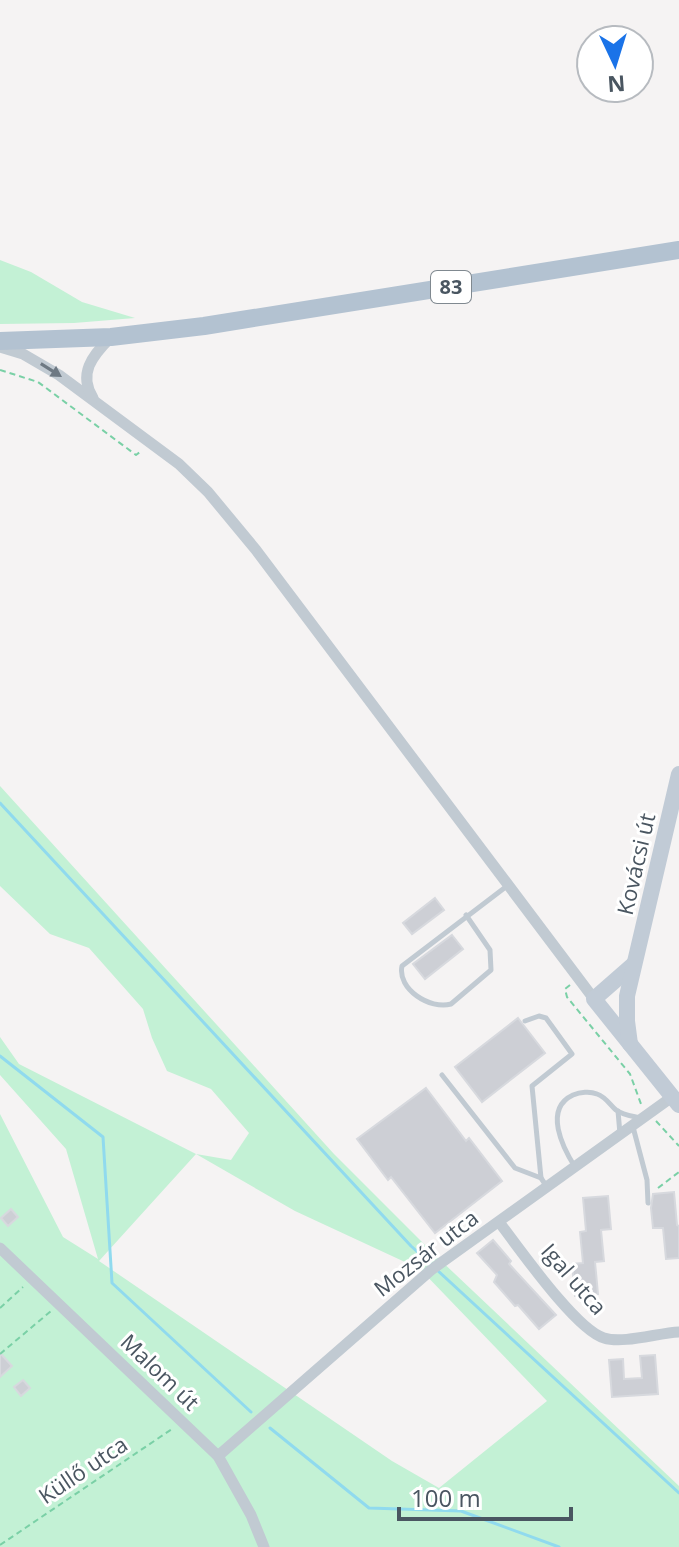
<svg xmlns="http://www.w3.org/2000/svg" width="679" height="1547" font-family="'Open Sans',sans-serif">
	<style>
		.green { fill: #c3f1d5; fill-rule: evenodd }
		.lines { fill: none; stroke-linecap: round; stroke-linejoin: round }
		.stream { stroke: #90daee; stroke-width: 3 }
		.building { fill: #cdcfd5; stroke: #d7d9de; stroke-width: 2 }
		.path { stroke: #7ad0a6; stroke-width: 2; stroke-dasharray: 6 4; stroke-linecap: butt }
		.lane { stroke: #c1cad2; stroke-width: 5 }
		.street { stroke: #c1cad2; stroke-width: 11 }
		.secondary { stroke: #c1cbd6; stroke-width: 16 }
		.primary { stroke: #b3c2d1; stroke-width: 18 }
		.oneway { fill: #6e7983 }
		.labels { text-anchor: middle; stroke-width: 6; stroke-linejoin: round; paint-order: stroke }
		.shield { fill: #fff; stroke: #808990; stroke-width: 2 }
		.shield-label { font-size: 20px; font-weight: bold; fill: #4a5661 }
		.street-label { font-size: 22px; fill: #4a5661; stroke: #fff }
	</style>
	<rect width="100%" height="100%" fill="#f5f3f3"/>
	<g class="green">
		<path d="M0 260 31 272 82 302 135 318 74 323 0 324Z"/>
		<path d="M0 786 334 1154 436 1256 679 1486V1547H0V1114L63 1237 98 1259 66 1149 0 1075V1037L19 1064 196 1154 231 1160 249 1133 211 1089 167 1071 152 1038 143 1009 89 948 50 934 0 886ZM196 1154 295 1211 420 1269 547 1401 439 1488 392 1461 99 1261Z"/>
	</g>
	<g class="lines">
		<g class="stream">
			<path d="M0 803 411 1246 432 1265"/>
			<path d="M0 1056 103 1137 112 1283 251 1412"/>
			<path d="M437 1270 679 1493"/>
			<path d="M270 1428 369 1508 461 1511 559 1547"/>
		</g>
	</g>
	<g class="building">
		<path d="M435 898 444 910 412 934 403 923Z"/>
		<path d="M452 935 463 949 425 979 413 964Z"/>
		<path d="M518 1018 545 1053 482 1102 455 1067Z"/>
		<path d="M426 1088 466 1141 469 1138 502 1181 435 1233 391 1177 388 1180 357 1139Z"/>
		<path d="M674 1192 677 1225 679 1226V1258L666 1259 663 1228H653L651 1208 653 1194Z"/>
		<path d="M608 1196 611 1229 601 1230 604 1261 595 1262 598 1294 575 1296 572 1264 583 1263 580 1232 586 1231 583 1198Z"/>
		<path d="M11 1209 18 1217 8 1226 1 1218Z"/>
		<path d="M493 1240 511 1261 509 1264 556 1315 539 1329 518 1305 515 1306 494 1282 497 1275 477 1253Z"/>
		<path d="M0 1353 12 1366 0 1377Z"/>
		<path d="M655 1355 658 1394 612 1397 609 1360 623 1359 624 1379 642 1378 640 1356Z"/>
		<path d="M23 1380 30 1388 21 1396 14 1387Z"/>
	</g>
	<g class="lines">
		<g class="path">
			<path d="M0 370 38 382 136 455 140 452"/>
			<path d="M570 985 565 989 567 997 630 1074 641 1104"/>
			<path d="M656 1121 679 1146"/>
			<path d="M658 1188 679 1172"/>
			<path d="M0 1308 23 1287"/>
			<path d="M0 1354 51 1311"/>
			<path d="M0 1545 172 1429"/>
		</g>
		<g class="lane">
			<path d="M466 915 490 950 491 970 451 1004C430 1010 397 989 402 966L507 886"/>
			<path d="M525 1021 539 1016 546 1018 572 1054 532 1086 541 1178 547 1187"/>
			<path d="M442 1075 515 1168 541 1178"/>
			<path d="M618 1111 620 1134"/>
			<path d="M633 1127 647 1180 648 1203"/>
			<path d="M575 1167C563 1148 543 1109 573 1095 580 1092 590 1091 597 1094 606 1097 610 1105 616 1110 623 1115 632 1116 640 1118"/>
		</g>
		<g class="street">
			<path d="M0 347 23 354 59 375 179 464 208 492 256 550 594 999"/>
			<path d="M93 398C78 374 92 356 110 338"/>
			<path d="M499 1222C519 1248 576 1330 604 1338 623 1344 658 1333 679 1332"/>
			<path d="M0 1248 218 1456 251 1515 264 1547"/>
			<path d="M218 1456 431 1270 672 1097"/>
		</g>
		<g class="secondary">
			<path d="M634 964 594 999 679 1105"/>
			<path d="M630 1044 627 1021V996L679 774"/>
		</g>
		<path class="primary" d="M0 341 111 337 204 326 679 250"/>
	</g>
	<defs><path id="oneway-solid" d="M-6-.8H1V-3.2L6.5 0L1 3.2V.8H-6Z" transform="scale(2)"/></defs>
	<use class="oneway" href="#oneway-solid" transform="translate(51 370) rotate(32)"/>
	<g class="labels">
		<rect class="shield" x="431" y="271" width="40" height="32" rx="6"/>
		<g class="shield-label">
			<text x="451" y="294">83</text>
		</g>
		<g class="street-label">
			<text transform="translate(636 864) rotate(-77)" y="8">Kovácsi út</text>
			<text transform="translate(426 1253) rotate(-38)" y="8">Mozsár utca</text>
			<text transform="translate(574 1279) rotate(49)" y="8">Igal utca</text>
			<text transform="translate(160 1372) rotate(44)" y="8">Malom út</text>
			<text transform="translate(83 1470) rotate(-34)" y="8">Küllő utca</text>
		</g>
	</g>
	<g transform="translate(615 64) rotate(176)"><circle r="38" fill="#ffffff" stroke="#b7bbc0" stroke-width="2"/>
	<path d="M0-6L14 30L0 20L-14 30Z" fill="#1a73e8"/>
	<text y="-12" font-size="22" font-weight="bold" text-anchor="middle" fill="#4a5661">N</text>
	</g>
	<path d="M399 1507v12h172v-12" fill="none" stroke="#4a5661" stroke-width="4"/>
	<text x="411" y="1507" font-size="24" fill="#4a5661" stroke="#ffffff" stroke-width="6" paint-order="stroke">100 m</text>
</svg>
